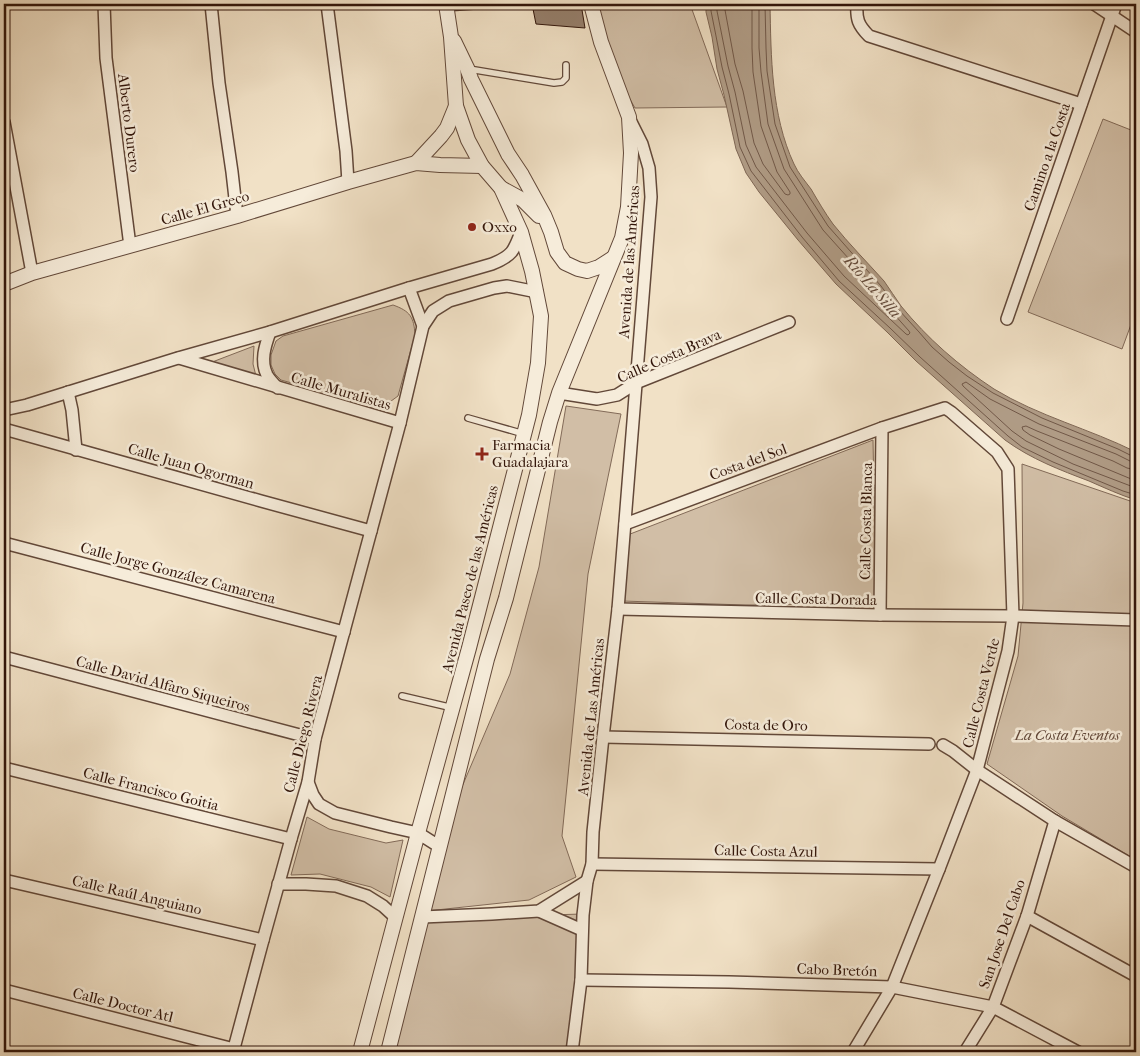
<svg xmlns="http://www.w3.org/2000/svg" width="1140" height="1056" font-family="'IM FELL French Canon',serif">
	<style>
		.green { fill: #d1bea6; stroke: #826a58 }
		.water { fill: #b09c86; stroke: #7e6654 }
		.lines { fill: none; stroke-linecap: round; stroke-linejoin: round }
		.shore { stroke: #715848; stroke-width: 1 }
		.building { fill: #957f6c; stroke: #32150a }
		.service-casing { stroke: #624839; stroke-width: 8 }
		.minor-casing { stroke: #624839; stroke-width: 14 }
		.tertiary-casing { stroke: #624839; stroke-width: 16 }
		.service { stroke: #f6ecda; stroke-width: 5.5 }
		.minor { stroke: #f6ecda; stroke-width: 11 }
		.tertiary { stroke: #f6ecda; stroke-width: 14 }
		.poi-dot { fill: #8f2418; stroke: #f6ecda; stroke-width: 2 }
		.labels { text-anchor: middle; stroke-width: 5; stroke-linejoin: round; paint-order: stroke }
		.street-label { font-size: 15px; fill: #32150a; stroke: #f6ecda }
		.poi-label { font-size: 15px; fill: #32150a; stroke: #f6ecda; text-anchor: start }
		.park-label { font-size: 15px; font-style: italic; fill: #624839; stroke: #f6ecda }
		.water-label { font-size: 16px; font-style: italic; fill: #644b3c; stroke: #f6ecda }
	</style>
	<rect width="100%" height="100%" fill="#f1e1c6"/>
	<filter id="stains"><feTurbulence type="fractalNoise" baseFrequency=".004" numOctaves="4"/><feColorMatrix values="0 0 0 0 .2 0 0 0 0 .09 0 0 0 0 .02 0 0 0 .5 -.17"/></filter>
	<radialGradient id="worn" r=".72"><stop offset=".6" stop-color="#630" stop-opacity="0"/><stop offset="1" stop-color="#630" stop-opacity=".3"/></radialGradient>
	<g class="green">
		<path d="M596 4H690L727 107 635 108C616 78 606 37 596 4Z"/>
		<path d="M1103 119 1136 132V311L1122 349 1028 312Z"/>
		<path d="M393 305C410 311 414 317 415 335L398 396 387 404 377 407 281 380 275 374 271 365V355L276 341 283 336Z"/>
		<path d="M254 346 253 364 256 376 207 364Z"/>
		<path d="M566 406 621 414 588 574 562 836 576 877 529 900 427 911 447 822 510 674 539 567Z"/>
		<path d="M873 440 876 604 745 605 622 601 625 536Z"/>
		<path d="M1022 464 1136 503V860L1062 816 987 764 1018 656 1023 603Z"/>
		<path d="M307 817 329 829 386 843 403 840 390 897 371 887 320 874 291 875Z"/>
		<path d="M582 914 569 1052H386L420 919Z"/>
	</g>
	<path class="water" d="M706 4H770C771 56 771 115 794 164 798 173 805 181 811 189 818 201 825 213 833 224 849 244 867 262 884 281 890 289 895 298 901 306 927 338 959 366 994 389 1038 416 1090 429 1136 452V500C1120 495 1105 488 1089 481 1060 470 1031 459 1005 440L916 361 887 332 836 284 798 240 759 192 746 173 736 149 724 95 717 69 712 37 706 12Z"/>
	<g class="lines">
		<g class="shore">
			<path d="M711 4V11L716 36 722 67 729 94 740 147 751 171 802 237 839 281 890 328 920 357 1008 436 1022 447 1053 462 1123 491 1136 495"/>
			<path d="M717 4V11L728 66 735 92 746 145 756 167 807 233 844 276 906 334 908 335 910 333 909 331 893 313 876 289 823 230 784 169 768 124 761 72 759 48V4"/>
			<path d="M725 4V10L735 64 743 91 754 143 763 164 785 194 788 195 790 194V192L777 172 761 126 753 72 752 48V4"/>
			<path d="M765 4 766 48 767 71 775 124 790 167 828 226 881 286 898 309 919 332 932 347 949 362 967 376 993 393 1042 418 1118 449 1132 456H1136"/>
			<path d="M1136 462 1130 461 1116 454 1039 424 990 399 966 382 962 384 963 386 1012 431 1026 441 1073 464 1136 488"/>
			<path d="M1136 470 1127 468 1113 461 1037 431 1026 426 1022 427 1023 430 1030 435 1059 449 1136 481"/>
		</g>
	</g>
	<path class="building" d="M532 4H581L585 28 536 24Z"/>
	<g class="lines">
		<defs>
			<g id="service">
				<path d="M446 8 473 6 478 4"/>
				<path d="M469 69 554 83 562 82 566 78V65"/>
				<path d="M468 418 524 434"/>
				<path d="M402 696 453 708"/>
			</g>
			<g id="minor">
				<path d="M104 4 106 58 130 246"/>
				<path d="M211 4 219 83 232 172 237 216"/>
				<path d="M327 4 346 151 348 182"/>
				<path d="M857 4C856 19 858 25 869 36L1081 104"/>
				<path d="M1094 4 1136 32"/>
				<path d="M4 122 32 273"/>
				<path d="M409 288 423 326"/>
				<path d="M1007 319 1116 4"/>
				<path d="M270 332C265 346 260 361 267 375 270 380 274 384 278 388"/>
				<path d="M179 358 400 423"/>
				<path d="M68 392 72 410 76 450"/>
				<path d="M559 393 597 399 617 395 636 383 789 322"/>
				<path d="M4 410 27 405 178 358 270 332 409 288 492 264C512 256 514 251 521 232"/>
				<path d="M4 429 261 501 371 531"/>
				<path d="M625 524 882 428 945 408 951 412 997 452 1008 469 1013 616 1008 651 977 770 939 869 892 987 853 1052"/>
				<path d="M4 543 344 632"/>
				<path d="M618 609 880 615 1013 616 1136 620"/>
				<path d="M880 615 882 428"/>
				<path d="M4 657 315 739"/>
				<path d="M603 737 929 744"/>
				<path d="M943 745 953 751 977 770 1055 821 1136 867"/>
				<path d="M4 768 291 839"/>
				<path d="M308 782 313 795 319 804 335 813 391 827 418 833 440 847"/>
				<path d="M592 864 939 869"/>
				<path d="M4 880 263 940"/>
				<path d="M278 884H306L336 886 367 896 383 906 395 917"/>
				<path d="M539 911 582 930"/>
				<path d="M1027 916 1136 976"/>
				<path d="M422 917 492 914 539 911 587 881"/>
				<path d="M581 980 729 982 892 987 993 1007 1078 1052"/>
				<path d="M4 990 234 1049"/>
				<path d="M233 1052 263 940 291 839 308 782 315 739 400 423 423 326 433 311 449 301 494 288 507 286 537 292"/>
				<path d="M572 1052 581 980 583 915 587 881 592 864 593 832 603 737 618 609 651 197 649 168 642 144 631 122"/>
				<path d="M965 1052 993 1007 1027 916 1055 821"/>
			</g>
			<g id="tertiary">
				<path d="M454 41 467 68 471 79 508 154 522 175 544 215 551 232 557 252 565 263 578 269 587 271 599 267 613 258"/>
				<path d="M416 163 441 136 447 128 456 106"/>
				<path d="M501 188 523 200 539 216"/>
				<path d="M4 284 32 273 237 216 348 182 416 163 440 165 482 166"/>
				<path d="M360 1052 418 833 469 648 529 415 538 363 541 316 532 271 521 232 501 188 482 166 468 140 456 106 451 37 446 4"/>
				<path d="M388 1052 487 659 506 598 550 422 559 393 622 238 628 207 631 153 629 117 601 42 591 4"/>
			</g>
		</defs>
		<use href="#service" class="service-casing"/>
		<use href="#minor" class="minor-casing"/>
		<use href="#tertiary" class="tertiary-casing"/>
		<use href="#service" class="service"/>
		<use href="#minor" class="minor"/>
		<use href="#tertiary" class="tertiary"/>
	</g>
	<g class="poi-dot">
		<circle cx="472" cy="227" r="5"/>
		<path d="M479.5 446.5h5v5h5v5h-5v5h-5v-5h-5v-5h5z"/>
	</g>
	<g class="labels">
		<g class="street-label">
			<text transform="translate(129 123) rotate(83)" y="5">Alberto Durero</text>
			<text transform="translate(1047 157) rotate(-71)" y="5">Camino a la Costa</text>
			<text transform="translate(205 208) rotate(-16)" y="5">Calle El Greco</text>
			<text transform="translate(629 262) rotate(-86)" y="5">Avenida de las Américas</text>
			<text transform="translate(669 356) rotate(-24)" y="5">Calle Costa Brava</text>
			<text transform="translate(341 391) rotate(16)" y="5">Calle Muralistas</text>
			<text transform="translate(748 462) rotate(-20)" y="5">Costa del Sol</text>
			<text transform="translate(191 466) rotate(16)" y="5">Calle Juan Ogorman</text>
			<text transform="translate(866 521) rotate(-89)" y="5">Calle Costa Blanca</text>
			<text transform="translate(178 573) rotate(15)" y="5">Calle Jorge González Camarena</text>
			<text transform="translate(470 579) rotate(-76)" y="5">Avenida Paseo de las Américas</text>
			<text transform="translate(816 599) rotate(1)" y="5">Calle Costa Dorada</text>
			<text transform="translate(163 684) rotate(15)" y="5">Calle David Alfaro Siqueiros</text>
			<text transform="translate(981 693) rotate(-76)" y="5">Calle Costa Verde</text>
			<text transform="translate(591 717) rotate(-84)" y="5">Avenida de Las Américas</text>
			<text transform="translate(766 725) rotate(1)" y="5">Costa de Oro</text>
			<text transform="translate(303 734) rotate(-76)" y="5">Calle Diego Rivera</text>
			<text transform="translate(151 789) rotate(14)" y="5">Calle Francisco Goitia</text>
			<text transform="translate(766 851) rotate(1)" y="5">Calle Costa Azul</text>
			<text transform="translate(137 895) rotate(13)" y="5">Calle Raúl Anguiano</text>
			<text transform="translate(1002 934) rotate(-71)" y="5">San Jose Del Cabo</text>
			<text transform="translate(837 970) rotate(2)" y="5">Cabo Bretón</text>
			<text transform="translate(123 1005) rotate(14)" y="5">Calle Doctor Atl</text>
		</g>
		<g class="poi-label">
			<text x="482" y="232">Oxxo</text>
			<text x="492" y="450">Farmacia<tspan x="492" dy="17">Guadalajara</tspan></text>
		</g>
		<g class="park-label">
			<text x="1067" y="740">La Costa Eventos</text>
		</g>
		<g class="water-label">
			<text transform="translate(873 286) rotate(49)" y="6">Río La Silla</text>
		</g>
	</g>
	<rect width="1140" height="1056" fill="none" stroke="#f1e1c6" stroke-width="20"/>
	<rect x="5" y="5" width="1130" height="1046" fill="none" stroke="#32150a" stroke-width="2.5"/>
	<rect x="10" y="10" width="1120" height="1036" fill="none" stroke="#32150a"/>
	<rect width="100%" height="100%" filter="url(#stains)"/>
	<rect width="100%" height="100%" fill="url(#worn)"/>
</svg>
